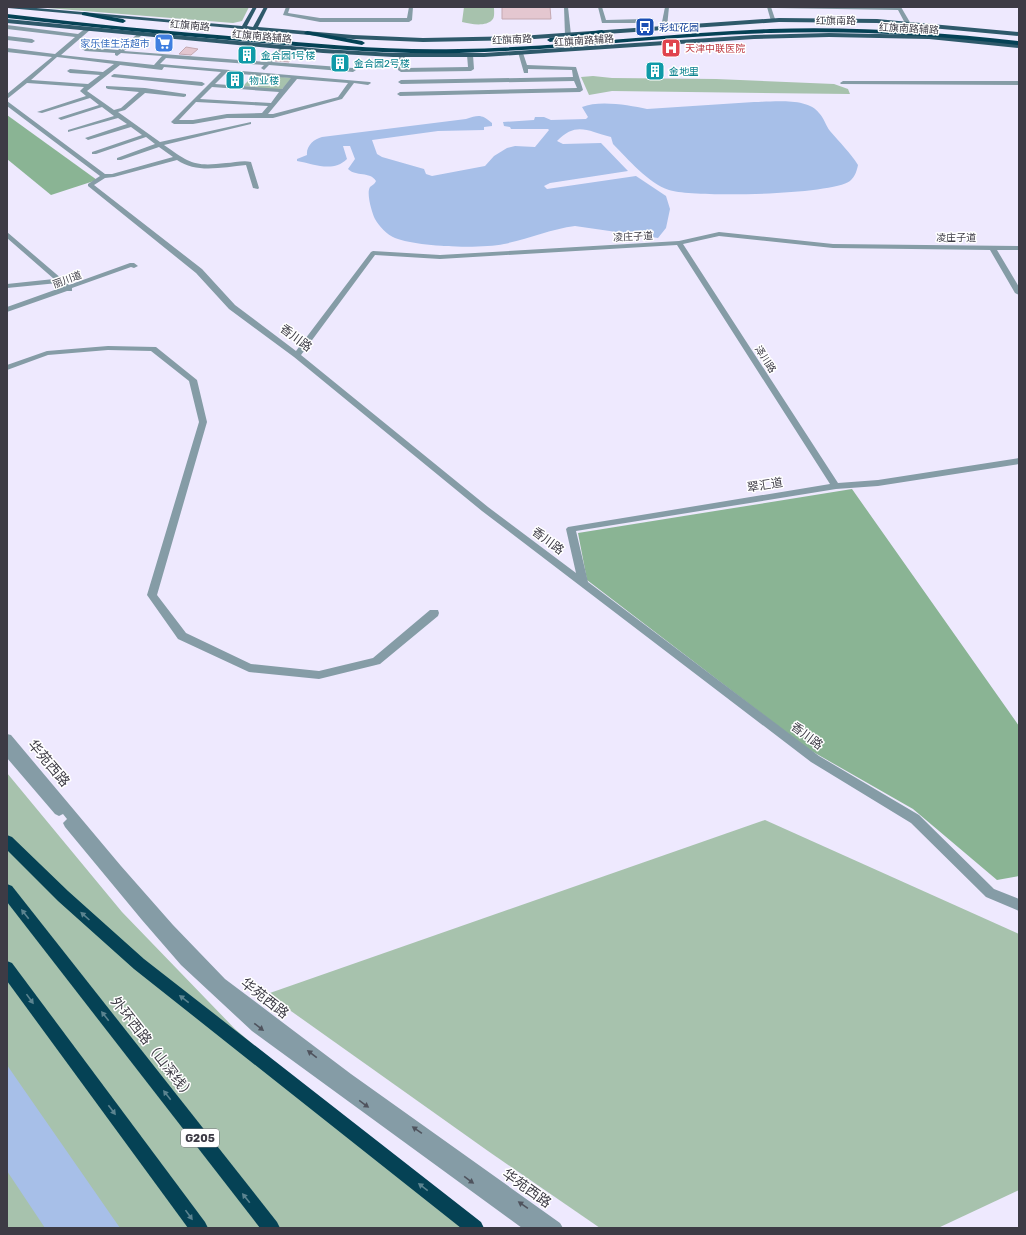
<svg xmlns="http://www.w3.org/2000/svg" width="1026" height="1235" font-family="Rubik,'Noto Sans SC',sans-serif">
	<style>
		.green { fill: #a7c2ad }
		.forest { fill: #8ab494 }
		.water { fill: #a7bfe8 }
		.building { fill: #e4c7d0; stroke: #c4a8b1 }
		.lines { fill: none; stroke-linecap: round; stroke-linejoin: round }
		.minor { fill: #859ca6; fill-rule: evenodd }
		.major { fill: #2e596a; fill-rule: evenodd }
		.highway { fill: #054255; fill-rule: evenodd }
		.oneway { fill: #5c8490 }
		.oneway2 { fill: #4f535d }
		.labels { text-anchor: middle; stroke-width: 3; stroke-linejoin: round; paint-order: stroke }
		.far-street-label { font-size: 10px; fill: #3d3b45; stroke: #fff }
		.far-transit-label { font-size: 10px; fill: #164399; stroke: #fff; text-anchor: start }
		.far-shop-label { font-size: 10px; fill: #366cbe; stroke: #fff; text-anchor: end }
		.far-health-label { font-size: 10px; fill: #be3a42; stroke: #fff; text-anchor: start }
		.far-culture-label { font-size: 10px; fill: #0d838f; stroke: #fff; text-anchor: start }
		.shield { fill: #fff; stroke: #77767d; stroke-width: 1 }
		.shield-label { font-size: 11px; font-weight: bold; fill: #3d3b45 }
		.street-label { font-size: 12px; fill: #3d3b45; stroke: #fff }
		.near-street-label { font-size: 14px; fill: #3d3b45; stroke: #fff }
	</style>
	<rect width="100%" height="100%" fill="#eee9fe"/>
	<g class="green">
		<path d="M35 7H249L242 21 233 23Z"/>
		<path d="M464 7H494C494 11 495 18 492 20 486 27 470 24 462 22Z"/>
		<path d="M255 74 292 78 281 90 243 86Z"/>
		<path d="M593 76 612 78 716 79 834 84 848 89 850 94 612 91 589 95 581 77Z"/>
		<path d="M7 773 122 912 235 1029 470 1228H7Z"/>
		<path d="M765 820 1019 934V1190L938 1228H600L488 1151 267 994Z"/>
	</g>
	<g class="forest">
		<path d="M7 115 97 180 51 195 7 159Z"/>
		<path d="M852 489 1019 726V876L997 880 913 809 808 749 587 580 578 533Z"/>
	</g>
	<g class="water">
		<path d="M754 102C771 102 808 97 819 113 824 118 826 126 830 131 840 143 850 152 858 165 857 170 855 177 850 181 831 195 694 198 669 190 648 183 628 159 613 144L611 137C588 131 576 121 557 141L563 144 601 143 628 171 550 183 544 186 547 189 636 176 666 196 670 209 666 228 658 238 575 226C551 229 528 239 504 244 479 249 418 247 395 238 387 235 379 226 375 219 372 213 366 193 370 187 372 185 375 184 376 181 370 171 356 177 348 169L355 159 350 146H343L347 159C333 173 314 164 297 161V159L307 155C306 146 314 139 322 137L466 119C479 115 481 114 492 123V126L484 127V130L438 131 372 140 377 154 382 157 424 169 426 174 432 176 485 166 494 156 507 148 515 146 535 147 549 130 548 129H511L510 127 504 126 503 122 534 120 535 117H544L551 120 586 119 588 117 582 107C599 100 629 105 647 109Z"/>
		<path d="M7 1065 18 1081 120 1228H45L7 1171Z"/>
	</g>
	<g class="building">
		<path d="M502 7H550L551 19H502Z"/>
		<path d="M186 47 198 49 191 55 179 54Z"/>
		<path d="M281 55H293L289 62 275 61Z"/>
	</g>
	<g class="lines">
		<g class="minor">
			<path d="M286 7H290L288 13 320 18H407L409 7H413L412 20 409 22H320L283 15Z"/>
			<path d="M564 7H568L571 35 568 37 565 35Z"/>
			<path d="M598 7H602L606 20 644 19 647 21 644 23H602Z"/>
			<path d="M665 7H669L667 27 664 29 661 27Z"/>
			<path d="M767 7H771L776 22 771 21Z"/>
			<path d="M774 7H901L911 24 906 25 898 10 776 8Z"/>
			<path d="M7 25 78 34 86 28H90V30L61 55 154 65 162 56 121 53 117 56 115 55V53L85 51 82 49 85 47 118 50 140 32 142 33V35L124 51 267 62 283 45 286 47 272 62 353 68 356 70 353 72 269 65 264 70 261 68 264 65 166 58 160 64 370 82 371 83 368 85 354 83 342 99 273 118H227L193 124H174L171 122 221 72 164 67 162 70 120 65 87 91 114 110 121 108 139 92 108 89 106 88V86L145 88 186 94V96L184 97 145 93 125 110 118 112 160 142 251 122V124L164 145C190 163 194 167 226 163 234 163 243 160 251 162L259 188 258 189 253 188 246 165C223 167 197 174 177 160L114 177 105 178 94 185 202 269 235 305 296 351 371 252 373 251 440 255 679 241 719 232 833 244 1019 246V250H997L1019 287V295L1015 293 990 250 833 248 719 236 683 244 838 483 878 480 1019 458V464L878 486 836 489 576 531 588 582 819 756 919 815 994 889 1019 899V911L986 897 911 823 811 762 482 511 294 357 229 309 196 273 88 186V184L100 176 7 106V101L105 174H112L173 157 159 147 121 160H117V158L155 144 146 137 96 154H92V152L142 135 131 127 88 140 85 138 127 124 118 118 68 132V130L114 116 102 107 61 120 58 118 99 105 90 98 42 113 37 112 86 96 80 91 84 87 27 83 7 99V94L52 57 7 52V48L55 54 75 37 7 29ZM57 57 114 64 103 72 70 69 67 71 70 73 100 75 88 84 31 80ZM226 73 291 78 282 89 215 84ZM297 79 348 83 338 97 273 114H268ZM212 87 279 92 271 103 200 99ZM196 102 268 106 262 113 227 114 193 120H179ZM677 245 830 484 568 527 566 529 576 573 488 507 301 355 375 255 440 259Z"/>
			<path d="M7 36 32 39 35 41 32 43 7 40Z"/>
			<path d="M518 52 523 53 527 65 576 67 583 90 580 92 400 96 397 94 400 92 577 88 574 81 401 84 398 82 401 80 573 77 572 70 528 69V73H524Z"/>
			<path d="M402 53 405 55 404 68 468 67 467 55 470 53 473 55 474 69 471 71 401 72 398 70 399 55Z"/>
			<path d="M114 74 202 82 205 84 202 86 112 77 111 76Z"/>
			<path d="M843 81H1019V85L841 84 840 83Z"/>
			<path d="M7 232 69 285 130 263H134L138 266 134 268 131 267 72 288V291H67L7 312V307L63 287 58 283 7 288V284L54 279 7 238Z"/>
			<path d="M108 346 156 347 197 380 207 422 157 595 186 633 251 664 319 671 373 658 430 610H438L439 613 438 616 380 664 319 679 249 672 178 639 147 595 199 422 189 381 151 351 108 350 48 355 7 370V365L47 351Z"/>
			<path d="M7 734 11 735 121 866 173 925 225 979 351 1074 560 1223 563 1228H522L252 1031 181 965 142 920 65 827 63 823 67 819 63 814 59 816 55 814 7 758Z"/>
		</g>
		<g class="major">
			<path d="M7 7H25L242 26 253 7H257L247 26 253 27 264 7H268L258 27 353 35 423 38 520 36 779 18 877 19 1019 32V36L877 23 779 22 520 40 423 42 353 39 8 8Z"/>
			<path d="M7 19 323 49 393 53H484L754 35 829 33 929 35 1019 44V48L929 39 829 37 754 39 484 57H393L323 53 7 23Z"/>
		</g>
		<g class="highway">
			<path d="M84 12 123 19 126 21 123 23 82 15V13Z"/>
			<path d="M7 14C88 24 169 31 251 38 320 44 389 51 459 49 563 47 666 33 770 29 853 26 936 32 1019 41V45C936 35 853 30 770 33 666 36 563 50 459 53 389 55 320 48 251 42 169 35 88 27 7 18Z"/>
			<path d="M602 30 605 32 604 33 550 42 547 40 550 38Z"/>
			<path d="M307 31 362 41 365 43 362 45 305 34 304 33Z"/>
			<path d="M7 835 12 837 68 891 144 959 481 1222 484 1228H461L134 969 58 901 7 850Z"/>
			<path d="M7 884 12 886 277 1222 280 1228H260L7 902Z"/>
			<path d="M7 961 12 963 205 1222 208 1228H188L7 981Z"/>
		</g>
	</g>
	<defs><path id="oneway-solid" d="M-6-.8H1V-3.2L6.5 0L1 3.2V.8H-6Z"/></defs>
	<g class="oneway">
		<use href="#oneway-solid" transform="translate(25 914) rotate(-128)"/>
		<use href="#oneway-solid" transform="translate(85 916) rotate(-138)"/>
		<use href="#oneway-solid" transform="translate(30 999) rotate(54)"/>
		<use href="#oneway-solid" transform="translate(184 999) rotate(-142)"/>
		<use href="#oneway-solid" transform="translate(105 1016) rotate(-128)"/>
		<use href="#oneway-solid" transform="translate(167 1095) rotate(-128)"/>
		<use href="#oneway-solid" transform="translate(112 1110) rotate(53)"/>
		<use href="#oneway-solid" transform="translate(423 1187) rotate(-142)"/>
		<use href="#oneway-solid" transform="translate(246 1198) rotate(-129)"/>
		<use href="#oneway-solid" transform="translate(189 1215) rotate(54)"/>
	</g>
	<g class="oneway2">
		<use href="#oneway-solid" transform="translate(259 1027) rotate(38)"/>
		<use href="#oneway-solid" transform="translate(312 1054) rotate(-143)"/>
		<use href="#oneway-solid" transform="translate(364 1104) rotate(36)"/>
		<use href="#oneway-solid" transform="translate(417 1130) rotate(-145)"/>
		<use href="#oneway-solid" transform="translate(469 1180) rotate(36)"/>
		<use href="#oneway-solid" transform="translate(523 1205) rotate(-145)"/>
	</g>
	<defs>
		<symbol id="bus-square" viewBox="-11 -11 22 22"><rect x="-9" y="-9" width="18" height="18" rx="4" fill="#1a4fb4" stroke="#fff"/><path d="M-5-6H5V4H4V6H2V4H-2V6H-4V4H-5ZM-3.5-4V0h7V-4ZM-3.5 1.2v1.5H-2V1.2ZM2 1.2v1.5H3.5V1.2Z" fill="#fff"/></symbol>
		<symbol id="supermarket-square" viewBox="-11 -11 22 22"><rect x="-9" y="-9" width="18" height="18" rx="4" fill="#3f7fe0" stroke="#fff"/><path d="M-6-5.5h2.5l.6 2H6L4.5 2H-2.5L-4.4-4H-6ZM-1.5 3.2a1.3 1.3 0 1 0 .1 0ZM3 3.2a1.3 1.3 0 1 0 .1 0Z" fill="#fff"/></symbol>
		<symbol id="hospital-square" viewBox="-11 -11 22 22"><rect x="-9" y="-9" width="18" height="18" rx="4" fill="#e0444e" stroke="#fff"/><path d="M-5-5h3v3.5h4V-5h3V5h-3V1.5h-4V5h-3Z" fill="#fff"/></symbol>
		<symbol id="building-square" viewBox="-11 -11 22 22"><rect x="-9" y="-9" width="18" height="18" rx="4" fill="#0f9aa8" stroke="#fff"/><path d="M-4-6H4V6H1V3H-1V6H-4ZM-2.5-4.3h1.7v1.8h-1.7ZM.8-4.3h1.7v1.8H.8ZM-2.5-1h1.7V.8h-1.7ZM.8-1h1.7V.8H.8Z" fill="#fff"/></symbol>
	</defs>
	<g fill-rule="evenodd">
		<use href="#bus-square" x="634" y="16" width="22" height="22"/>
		<use href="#supermarket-square" x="153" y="32" width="22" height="22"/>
		<use href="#hospital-square" x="660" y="37" width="22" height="22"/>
		<use href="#building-square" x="236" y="44" width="22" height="22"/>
		<use href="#building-square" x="329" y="52" width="22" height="22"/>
		<use href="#building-square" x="644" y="60" width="22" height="22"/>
		<use href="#building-square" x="224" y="69" width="22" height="22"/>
	</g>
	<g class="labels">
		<g class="far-street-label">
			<text x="836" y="24">红旗南路</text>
			<text transform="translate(190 25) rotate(5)" y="4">红旗南路</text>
			<text transform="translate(909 28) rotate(3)" y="4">红旗南路辅路</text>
			<text transform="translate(262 36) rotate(5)" y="4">红旗南路辅路</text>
			<text transform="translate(512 39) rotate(-3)" y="4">红旗南路</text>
			<text transform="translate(584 40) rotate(-4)" y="4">红旗南路辅路</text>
			<text transform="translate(633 236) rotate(-3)" y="4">凌庄子道</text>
			<text x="956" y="241">凌庄子道</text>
			<text transform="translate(67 279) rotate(-20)" y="4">丽川道</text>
			<text transform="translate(766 359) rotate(57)" y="4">泽川路</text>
		</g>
		<g class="far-transit-label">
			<text x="659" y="31">彩虹花园</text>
		</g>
		<g class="far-shop-label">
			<text x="150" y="47">家乐佳生活超市</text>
		</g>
		<g class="far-health-label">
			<text x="685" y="52">天津中联医院</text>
		</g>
		<g class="far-culture-label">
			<text x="261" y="59">金合园1号楼</text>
			<text x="354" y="67">金合园2号楼</text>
			<text x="669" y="75">金地里</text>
			<text x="249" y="84">物业楼</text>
		</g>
		<rect class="shield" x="181" y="1129" width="38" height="18" rx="3"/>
		<g class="shield-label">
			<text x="200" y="1142">G205</text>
		</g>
		<g class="street-label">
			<text transform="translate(296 338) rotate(37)" y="4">香川路</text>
			<text transform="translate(765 485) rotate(-9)" y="4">翠汇道</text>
			<text transform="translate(548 541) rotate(37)" y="4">香川路</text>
			<text transform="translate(807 736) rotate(37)" y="4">香川路</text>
		</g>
		<g class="near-street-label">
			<text transform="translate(49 763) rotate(50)" y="5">华苑西路</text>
			<text transform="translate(265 998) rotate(38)" y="5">华苑西路</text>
			<text transform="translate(153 1048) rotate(52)" y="5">外环西路（山深线）</text>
			<text transform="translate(527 1188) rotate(35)" y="5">华苑西路</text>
		</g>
	</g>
	<rect width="1026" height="1235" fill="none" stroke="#3d3b45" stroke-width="16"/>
</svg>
